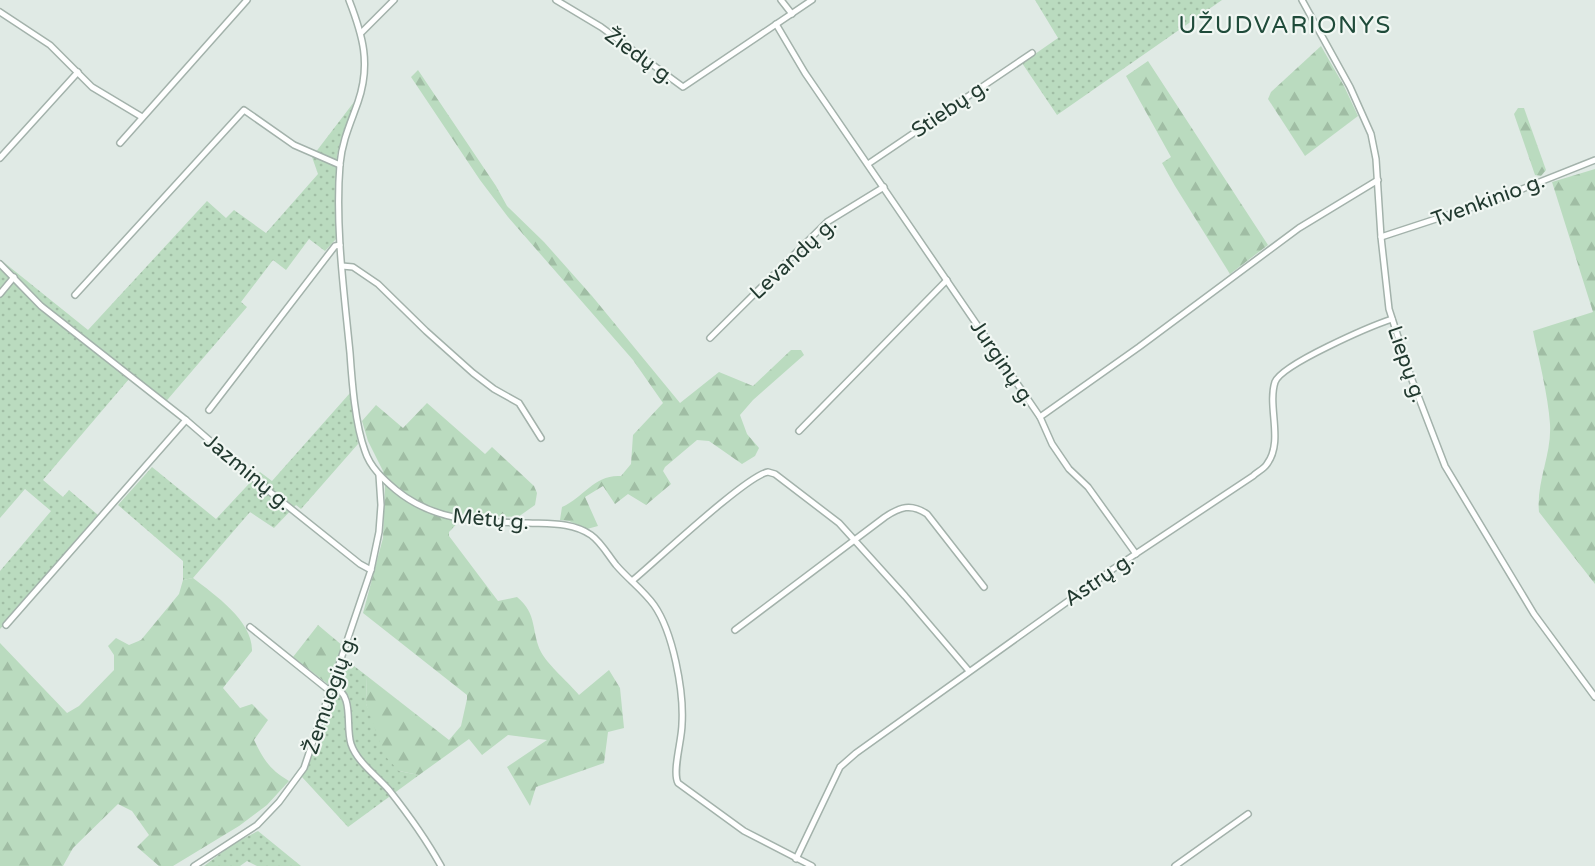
<svg xmlns="http://www.w3.org/2000/svg" width="1595" height="866" font-family="'Varela Round',sans-serif">
	<style>
		.grass { fill: url(#grass-dots) }
		.forest { fill: url(#forest-firs) }
		.lines { fill: none; stroke-linecap: round; stroke-linejoin: round }
		.street-casing { stroke: #a3b2ab; stroke-width: 8 }
		.street { stroke: #fff; stroke-width: 5 }
		.labels { text-anchor: middle; stroke-width: 4.5; stroke-linejoin: round; paint-order: stroke }
		.street-label { font-size: 21px; fill: #223a30; stroke: #f1f7f3 }
		.quarter-label { font-size: 24px; letter-spacing: 1.5px; fill: #1f4b3a; stroke: #f1f7f3 }
	</style>
	<defs>
		<pattern id="grass-dots" width="8" height="8" patternUnits="userSpaceOnUse" patternTransform="scale(1.5)"><rect width="8" height="8" fill="#badbbf"/><path d="M2 2h.1M6 6h.1" fill="none" stroke="#a0bda4" stroke-width="1.8" stroke-linecap="round"/></pattern>
		<pattern id="forest-firs" width="22" height="20" patternUnits="userSpaceOnUse" patternTransform="scale(1.5)"><rect width="22" height="20" fill="#badbbf"/><path d="M5 1l3.5 6h-7zM16 11l3.5 6h-7z" fill="#a0bda4"/></pattern>
	</defs>
	<rect width="100%" height="100%" fill="#e0eae5"/>
	<g class="grass">
		<path d="M1035 0H1222L1057 115 1022 63 1058 38Z"/>
		<path d="M354 102 337 155 336 239 325 251 309 239 286 270 273 260 241 302 247 307 162 406 129 379 43 480 63 497 69 490 98 515 0 629V571L51 511 25 489 0 518V262L1 260 88 330 207 201 226 218 234 210 266 233 318 174 312 157Z"/>
		<path d="M350 393 358 444 301 509 296 505 274 528 250 512 193 578 183 580V561L118 505 152 467 216 519 260 472 272 481Z"/>
		<path d="M345 659 367 676 366 704 399 771 419 775 348 827 302 777 319 740Z"/>
		<path d="M258 831 301 866H257L247 861 240 866H204L233 844Z"/>
	</g>
	<g class="forest">
		<path d="M1321 46 1344 86 1358 116 1305 156 1268 99 1271 92Z"/>
		<path d="M1148 61 1268 245 1230 274 1175 186 1162 163 1171 157 1126 76Z"/>
		<path d="M418 70 496 186 507 206 544 242 592 296 680 403 719 372 753 386 791 350H801L804 355 753 400 740 415 747 434 759 448 755 456 742 464 709 441 697 440 665 467 663 471 671 484 646 505 628 494 615 504 603 486 585 497 598 526 587 529 569 521 560 520 562 507C584 497 595 474 621 476L631 464 633 435 663 403 633 360 508 217 480 180 411 77Z"/>
		<path d="M1518 108H1524L1546 170 1541 176 1535 175 1514 114Z"/>
		<path d="M1595 169V584L1539 512C1536 482 1552 454 1550 424 1548 395 1539 360 1533 331L1593 312 1552 182Z"/>
		<path d="M427 403 485 454 492 447 534 486 537 493 535 505 518 517 465 515 449 532V536L498 601 517 597C538 614 531 632 541 652 547 664 570 684 579 695L609 670 620 688 624 728 608 732 604 763 536 787 530 806 507 767 547 740 508 735 482 755 469 739 419 775 399 771 385 756 366 704 367 676 449 740 461 726 467 699V695L363 613 383 538 385 486 383 471 368 441 362 421 376 405 403 428Z"/>
		<path d="M193 578C215 595 253 621 252 651L223 688 240 708 252 704 268 720 254 740C264 760 269 769 289 781L267 805 239 826 173 866H159L137 847 149 835 132 811 118 804 73 848 63 866H0V643L67 713 79 706 114 670V655L108 646 116 638 129 645 141 640 179 594 183 580Z"/>
		<path d="M318 625 343 646 329 685 293 657Z"/>
	</g>
	<g class="lines">
		<defs>
			<g id="street">
				<path d="M349 0C363 36 371 64 358 102 351 122 342 141 340 164 335 226 344 291 350 353 352 382 355 424 365 451 370 467 383 479 396 490 435 522 480 522 528 523 549 524 572 522 591 535 601 542 608 555 616 565 628 579 643 590 654 605 673 632 684 691 682 724 682 740 672 771 678 783L744 831 812 866"/>
				<path d="M556 0 601 27 683 87 812 0"/>
				<path d="M781 0 792 14"/>
				<path d="M1302 0 1350 87 1371 134 1376 159 1381 237 1389 309 1412 380 1445 466 1534 614 1595 697"/>
				<path d="M0 12 50 45 92 87 142 117"/>
				<path d="M776 24 805 73 1040 417 1139 347 1299 228 1378 180"/>
				<path d="M361 33 394 0"/>
				<path d="M120 143 247 0"/>
				<path d="M0 158 78 72"/>
				<path d="M868 164 1032 53"/>
				<path d="M1381 237 1497 199 1595 160"/>
				<path d="M0 264 41 306 186 420 260 484 360 564 371 570"/>
				<path d="M342 266 353 267 378 284 426 331 473 373 494 389 519 403 541 438"/>
				<path d="M0 294 14 277"/>
				<path d="M75 295 244 110 294 145 340 165"/>
				<path d="M710 338 827 222 884 187"/>
				<path d="M209 410 335 246 340 245"/>
				<path d="M1040 417 1052 444 1069 469 1088 487 1136 554"/>
				<path d="M799 431 947 280"/>
				<path d="M632 581C655 562 747 475 768 472L775 474 839 523 905 596 969 671"/>
				<path d="M6 625 186 420"/>
				<path d="M250 627 326 688 332 690"/>
				<path d="M735 630 885 517C900 507 911 503 927 514L984 587"/>
				<path d="M333 686C355 695 345 725 351 744 357 762 377 776 389 790 408 814 426 839 441 866"/>
				<path d="M796 859 840 767 856 753 1113 569 1253 476C1257 472 1264 469 1267 464 1284 441 1267 407 1275 382 1282 364 1371 326 1392 319"/>
				<path d="M194 866 257 825 279 802 304 768 371 570 379 532 381 505 379 475"/>
				<path d="M1175 866 1248 814"/>
			</g>
		</defs>
		<use href="#street" class="street-casing"/>
		<use href="#street" class="street"/>
	</g>
	<g class="labels">
		<g class="street-label">
			<text transform="translate(640 56) rotate(36)" y="7">Žiedų g.</text>
			<text transform="translate(950 108) rotate(-34)" y="7">Stiebų g.</text>
			<text transform="translate(1488 200) rotate(-20)" y="7">Tvenkinio g.</text>
			<text transform="translate(793 258) rotate(-43)" y="7">Levandų g.</text>
			<text transform="translate(1003 363) rotate(56)" y="7">Jurginų g.</text>
			<text transform="translate(1407 364) rotate(71)" y="7">Liepų g.</text>
			<text transform="translate(248 472) rotate(40)" y="7">Jazminų g.</text>
			<text transform="translate(491 519) rotate(5)" y="7">Mėtų g.</text>
			<text transform="translate(1099 579) rotate(-34)" y="7">Astrų g.</text>
			<text transform="translate(330 694) rotate(-71)" y="7">Žemuogių g.</text>
		</g>
		<g class="quarter-label">
			<text x="1285" y="33">UŽUDVARIONYS</text>
		</g>
	</g>
</svg>
